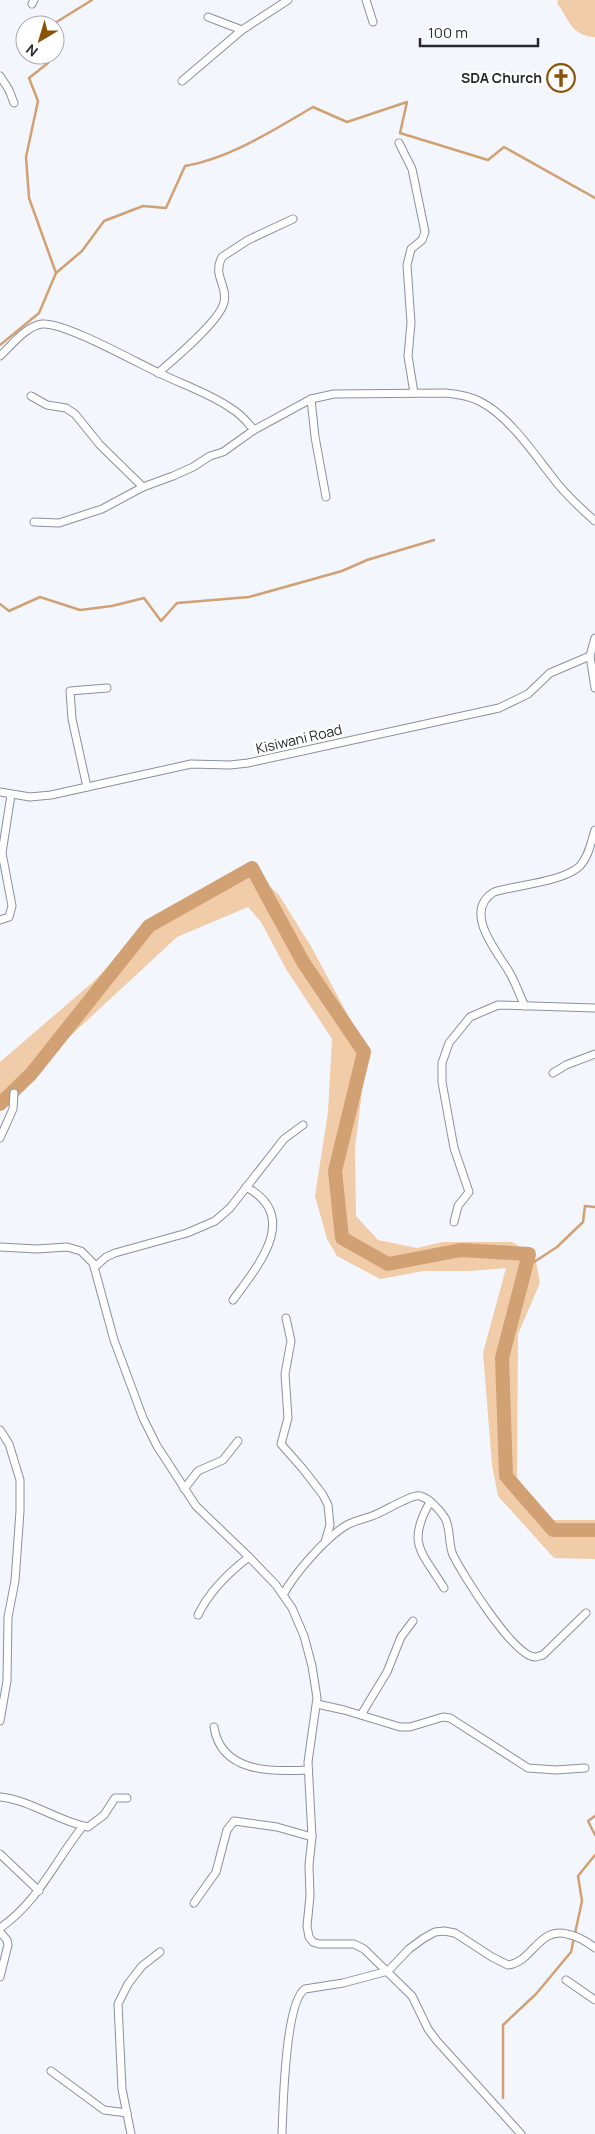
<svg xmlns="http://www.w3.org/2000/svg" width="595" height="2134" font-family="Manrope,sans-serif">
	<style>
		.green { fill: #f1cca9 }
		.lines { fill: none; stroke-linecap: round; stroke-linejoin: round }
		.stream { stroke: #d1a173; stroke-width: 2.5 }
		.river { stroke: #d1a173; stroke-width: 14 }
		.minor-casing { stroke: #8b90a0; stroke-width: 9 }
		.minor { stroke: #fff; stroke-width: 7 }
		.labels { text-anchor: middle; stroke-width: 5; stroke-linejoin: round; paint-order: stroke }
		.poi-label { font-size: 14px; font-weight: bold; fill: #272930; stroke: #fff; text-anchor: end }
		.street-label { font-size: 14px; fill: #272930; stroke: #fff }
	</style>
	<rect width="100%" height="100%" fill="#f3f6fd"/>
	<g class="green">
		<path d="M558 0H595V37C571 36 569 19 557 3Z"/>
		<path d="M249 867 279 895 312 948 367 1051 355 1148 356 1216 378 1240 417 1248 442 1242H512L535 1256 540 1283 518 1334 517 1479 551 1520H595V1559L554 1558 498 1496 492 1465 483 1353 506 1268 470 1271H424L380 1279 337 1256 327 1239 315 1196 328 1112 332 1039 286 969 261 922 248 907 177 937 12 1090 0 1106V1062L93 982 150 924 188 900Z"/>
	</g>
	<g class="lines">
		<g class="stream">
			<path d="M55 25V23L92 0"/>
			<path d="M56 273 82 251 104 221 143 206 166 208 185 166C230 158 274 130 313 107L347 122 407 102 400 133 488 160 504 147 595 198"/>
			<path d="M0 345 39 313 56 273 29 198 26 157 38 101 29 78 48 63 50 55"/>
			<path d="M0 604 9 611 40 597 80 610 112 606 144 598 161 621 177 603 249 597 342 571 367 560 434 540"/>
			<path d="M525 1268 557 1247 583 1222 585 1206 595 1207"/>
			<path d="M595 1816 588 1821 595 1835"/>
			<path d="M503 2098V2025L536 1994 571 1952 582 1901 578 1876 595 1855"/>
		</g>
		<path class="river" d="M0 1104 31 1074 149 926 252 868 303 962 364 1052 335 1171 342 1238 388 1264 461 1250 529 1254 502 1358 506 1476 553 1530H595"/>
		<defs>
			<g id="minor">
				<path d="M366 0 373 22"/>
				<path d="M32 4 34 0"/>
				<path d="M208 17 242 30"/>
				<path d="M0 76 9 90 14 103"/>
				<path d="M182 81 242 30 288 0"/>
				<path d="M399 143 412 169 425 232 422 240 411 249 407 265 411 323 408 356 414 393"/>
				<path d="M0 356C11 346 26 326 42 324 65 322 137 363 161 374 184 385 211 394 232 409 241 414 247 422 254 430"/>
				<path d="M158 373C173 360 221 320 224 302 228 285 212 276 222 257L248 240 293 219"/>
				<path d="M31 396 47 405 66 408 75 414 100 445 143 487"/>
				<path d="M311 399 315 437 326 497"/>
				<path d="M34 522 59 523 102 509 143 487 173 476 193 467 210 456 223 452 254 430 311 399 334 394 445 393C457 394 470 396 481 402 508 416 532 451 550 474 562 491 579 507 595 521"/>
				<path d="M595 638 590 656 595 688"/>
				<path d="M87 787 72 719 70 691 107 688"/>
				<path d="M0 792 30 797 51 795 191 764 230 765 248 763 499 708 528 694 550 673 590 656"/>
				<path d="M0 920 9 917 12 906 2 853 11 795"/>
				<path d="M525 1006C519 994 515 981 508 970 495 949 463 911 494 892 516 885 563 882 580 866 589 856 591 842 595 830"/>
				<path d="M553 1073 566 1065 595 1054"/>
				<path d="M0 1138 13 1109 14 1093"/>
				<path d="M454 1222 458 1206 469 1192 454 1148 442 1082V1063L449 1043 470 1017 498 1005 595 1008"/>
				<path d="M0 1247 37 1249 67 1247 81 1251 93 1263 114 1340 143 1418 157 1446 196 1506 249 1557 276 1585 292 1608 304 1636 312 1666 317 1698 308 1762 312 1837 309 1865 310 1896 307 1926 309 1937 313 1942 319 1944H354L364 1949 412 1996 428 2029 437 2041 521 2134"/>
				<path d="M95 1267 106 1257 115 1253 187 1233 215 1221 230 1208 284 1139 303 1125"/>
				<path d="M233 1300C258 1266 301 1216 246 1187"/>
				<path d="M286 1318 291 1341 285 1374 288 1418 281 1444 303 1469 323 1495 328 1505 330 1525 325 1542"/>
				<path d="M0 1430 9 1444 20 1480V1511L15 1581 8 1617 7 1681 0 1721"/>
				<path d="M184 1489 198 1471 223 1460 238 1441"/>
				<path d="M430 1502C406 1544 422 1552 444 1588"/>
				<path d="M283 1595C294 1574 326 1537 347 1525 354 1521 363 1519 372 1516 384 1512 411 1494 420 1496 429 1498 440 1510 445 1518 451 1529 448 1543 453 1555 463 1575 514 1657 535 1657 538 1657 541 1655 543 1655L586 1613"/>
				<path d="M198 1615C209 1592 228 1573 249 1557"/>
				<path d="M317 1704 344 1710 400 1727H410L443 1717 450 1718 528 1768 556 1770 585 1768"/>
				<path d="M361 1715 387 1672 401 1637 413 1621"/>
				<path d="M214 1727C221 1773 272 1772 308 1770"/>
				<path d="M0 1797C31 1800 57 1821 88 1827L104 1815 115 1798H127"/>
				<path d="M0 1854 39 1891"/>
				<path d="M194 1903 216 1872 227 1830 234 1821 277 1827 312 1837"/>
				<path d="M0 1928C38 1902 55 1861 83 1826"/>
				<path d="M0 1932 7 1940 8 1945 0 1977"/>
				<path d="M566 1980 595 2000"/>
				<path d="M51 2071 104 2110 127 2113"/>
				<path d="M131 2134 122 2089 118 2004 128 1984 142 1966 160 1952"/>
				<path d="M282 2134C283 2108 285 2002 305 1989L343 1983 388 1971 409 1949 424 1938 435 1932 444 1931 455 1933 492 1957 508 1965C533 1962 538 1927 567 1934 578 1936 586 1941 595 1948"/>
			</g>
		</defs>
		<use href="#minor" class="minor-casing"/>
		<use href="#minor" class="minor"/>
	</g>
	<defs>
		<symbol id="church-ring" viewBox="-11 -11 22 22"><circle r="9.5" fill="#fff" stroke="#8b5307" stroke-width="1.5"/><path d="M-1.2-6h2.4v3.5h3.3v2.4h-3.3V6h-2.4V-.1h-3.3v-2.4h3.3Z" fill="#8b5307"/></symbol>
	</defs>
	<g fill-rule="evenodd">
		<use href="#church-ring" x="545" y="62" width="32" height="32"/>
	</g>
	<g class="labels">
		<g class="poi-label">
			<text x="542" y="83">SDA Church</text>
		</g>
		<g class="street-label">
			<text transform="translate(299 739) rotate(-13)" y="5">Kisiwani Road</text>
		</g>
	</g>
	<g transform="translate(40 40) rotate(218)"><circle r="24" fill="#ffffff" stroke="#a9a9ac"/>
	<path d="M0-4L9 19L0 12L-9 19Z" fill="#8b5307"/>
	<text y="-8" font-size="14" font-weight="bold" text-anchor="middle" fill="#272930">N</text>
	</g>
	<path d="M420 38v8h118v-8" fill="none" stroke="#272930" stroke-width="2.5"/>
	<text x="428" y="38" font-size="15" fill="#272930" stroke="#ffffff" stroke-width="4" paint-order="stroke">100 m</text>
</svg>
